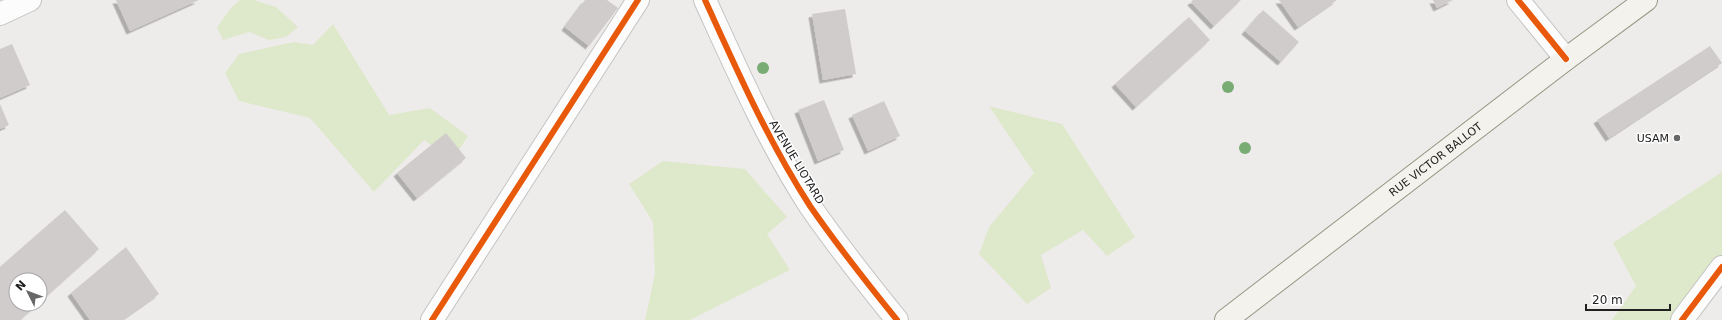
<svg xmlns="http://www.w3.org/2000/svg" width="1722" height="320" font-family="'DejaVu Sans',sans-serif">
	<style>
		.grass { fill: #dee8cb }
		.building { fill: #cfcccb; filter: url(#shadow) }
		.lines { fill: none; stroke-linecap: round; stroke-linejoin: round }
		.minor-casing { stroke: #c4c3c2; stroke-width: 24 }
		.tertiary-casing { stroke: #c4c3c2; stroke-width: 24 }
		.secondary-casing { stroke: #979683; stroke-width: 24 }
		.minor { stroke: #fcfcfc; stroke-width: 22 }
		.tertiary { stroke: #fcfcfc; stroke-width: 22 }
		.secondary { stroke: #f3f2ed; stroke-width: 22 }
		.cycleway-casing { stroke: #fff; stroke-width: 8 }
		.cycleway { stroke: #e8590c; stroke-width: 6 }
		.tree { fill: #79ab75 }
		.poi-dot { fill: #686767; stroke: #fff; stroke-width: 1.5 }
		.labels { text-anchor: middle; stroke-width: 3; stroke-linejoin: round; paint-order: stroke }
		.poi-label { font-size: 11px; fill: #202020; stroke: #fff; text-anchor: end }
		.street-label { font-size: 11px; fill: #202020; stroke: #fff }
	</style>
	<defs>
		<filter id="shadow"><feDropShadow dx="-3.5" dy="3.5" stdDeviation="0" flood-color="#0004"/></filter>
	</defs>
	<rect width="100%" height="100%" fill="#eeecea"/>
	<g class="grass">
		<path d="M240 0H254L276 7 298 27 286 37 269 40 249 32 223 40 217 27 231 8Z"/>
		<path d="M333 24 389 115 430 108 468 136 452 160 424 140 374 192 310 118 239 101 225 73 239 54 294 42 313 45Z"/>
		<path d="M989 106 1062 124 1135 237 1107 256 1083 230 1041 255 1051 288 1027 304 979 254 989 227 1034 173Z"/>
		<path d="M663 161 745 169 787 217 767 234 790 270 690 320H645L655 274 653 222 629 184Z"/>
		<path d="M1722 172V267L1682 320H1612L1636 286 1613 243Z"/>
	</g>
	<g class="building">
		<path d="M116 0H199L130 31Z"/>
		<path d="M585 0H607L618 8 589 46 565 27Z"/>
		<path d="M1193 0H1241L1214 26 1191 2Z"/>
		<path d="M1279 0H1337L1298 27Z"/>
		<path d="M1433 0H1453L1437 8Z"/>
		<path d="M845 9 856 74 823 80 812 14Z"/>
		<path d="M1263 10 1299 42 1281 62 1245 31Z"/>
		<path d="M1189 17 1210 40 1136 107 1115 84Z"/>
		<path d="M12 44 30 85 0 98V49Z"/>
		<path d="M1710 46 1722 63 1609 138 1597 120Z"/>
		<path d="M824 100 844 150 818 161 798 110Z"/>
		<path d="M884 101 900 136 868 151 852 115Z"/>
		<path d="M0 104 9 125 0 129Z"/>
		<path d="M446 133 466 158 417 198 397 173Z"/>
		<path d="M65 210 99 249 40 302V280H16V304H38L20 320H0V267Z"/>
		<path d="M126 247 159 294 122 320H90L71 293Z"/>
	</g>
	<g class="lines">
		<defs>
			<g id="minor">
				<path d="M1518 0 1566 59"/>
				<path d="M0 14 30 0"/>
				<path d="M432 320 638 0"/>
				<path d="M1682 320 1722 267"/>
			</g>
			<path id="tertiary" d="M705 0C737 70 768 141 810 206 837 245 867 283 897 320"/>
			<g id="secondary">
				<path id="s1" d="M1226 320 1566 59 1646 0"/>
			</g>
		</defs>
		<use href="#minor" class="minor-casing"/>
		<use href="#tertiary" class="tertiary-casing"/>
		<use href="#secondary" class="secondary-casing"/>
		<use href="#minor" class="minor"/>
		<use href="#tertiary" class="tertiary"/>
		<use href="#secondary" class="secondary"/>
		<defs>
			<g id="cycleway">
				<path d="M705 0C737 70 768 141 810 206 837 245 867 283 897 320"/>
				<path d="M1518 0 1566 59"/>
				<path d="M432 320 638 0"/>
				<path d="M1682 320 1722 267"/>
			</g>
		</defs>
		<use href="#cycleway" class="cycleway-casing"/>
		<use href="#cycleway" class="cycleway"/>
	</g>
	<g class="tree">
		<circle cx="763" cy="68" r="6"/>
		<circle cx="1228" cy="87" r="6"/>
		<circle cx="1245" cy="148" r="6"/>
	</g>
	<circle class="poi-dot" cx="1677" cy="138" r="4"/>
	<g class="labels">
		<g class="poi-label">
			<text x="1669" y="142">USAM</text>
		</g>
		<g class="street-label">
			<text dy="4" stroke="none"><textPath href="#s1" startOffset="264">RUE VICTOR BALLOT</textPath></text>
			<text transform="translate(797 162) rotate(59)" y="4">AVENUE LIOTARD</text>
		</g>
	</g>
	<g transform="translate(28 292) rotate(312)"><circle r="19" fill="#ffffff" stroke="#a6a6a6"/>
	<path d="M0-3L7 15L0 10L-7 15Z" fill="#686767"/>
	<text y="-6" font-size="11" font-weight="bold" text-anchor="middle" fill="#202020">N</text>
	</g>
	<path d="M1586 304v6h84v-6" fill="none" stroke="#202020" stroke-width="2"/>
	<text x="1592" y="304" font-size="12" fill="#202020" stroke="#ffffff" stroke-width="3" paint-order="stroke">20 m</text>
</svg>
